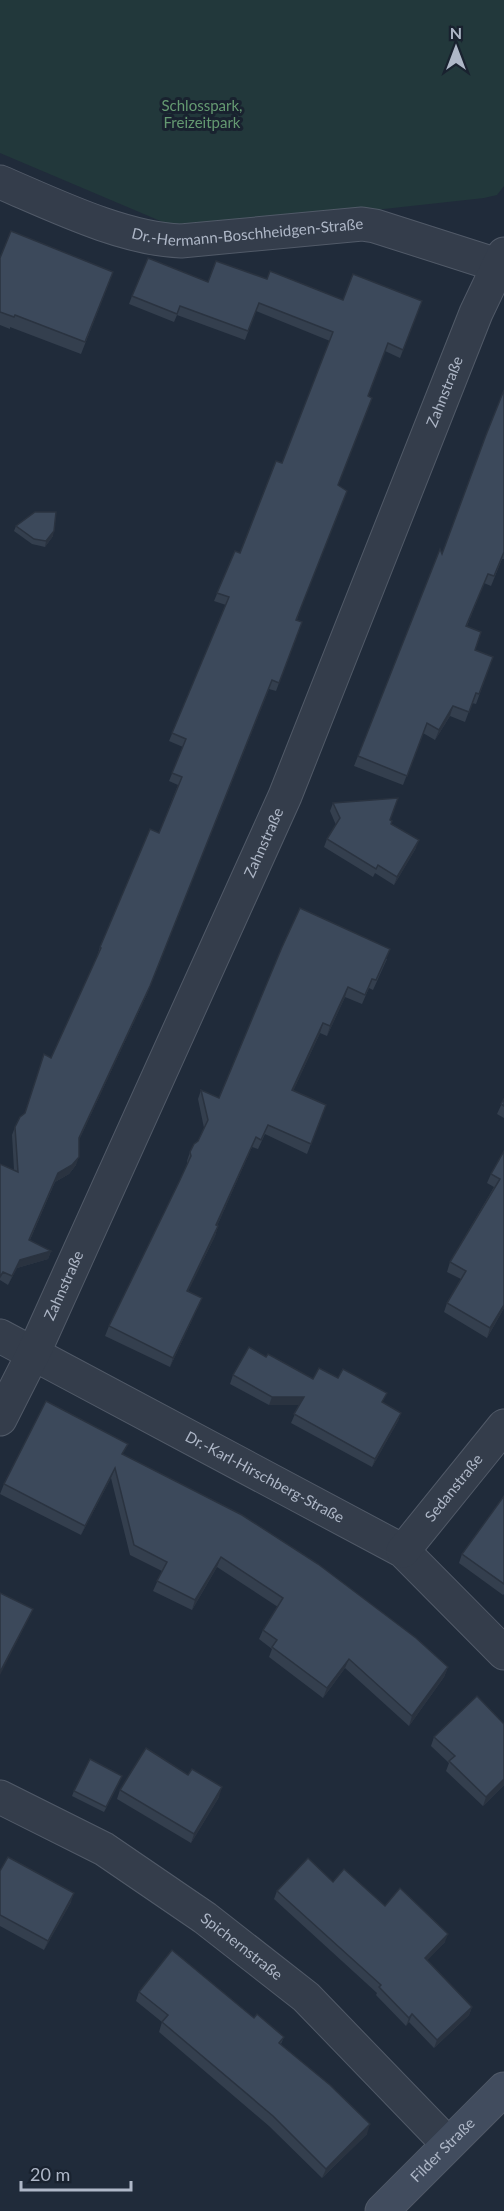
<svg xmlns="http://www.w3.org/2000/svg" width="504" height="2211" font-family="Lato,sans-serif">
	<style>
		.green { fill: #22383b }
		.lines { fill: none; stroke-linecap: round; stroke-linejoin: round }
		.street-casing { stroke: #515a68; stroke-width: 35 }
		.secondary-casing { stroke: #515a68; stroke-width: 35 }
		.street { stroke: #343d4b; stroke-width: 33 }
		.secondary { stroke: #414c5e; stroke-width: 33 }
		.wall { fill: #343f4e }
		.shaded-wall { fill: #2a3340 }
		.building { fill: #3c495b; stroke: #2a3340; stroke-width: 1.5 }
		.labels { text-anchor: middle; stroke-width: 6; stroke-linejoin: round; paint-order: stroke }
		.park-label { font-size: 15px; fill: #649971; stroke: #19222f }
		.street-label { font-size: 15px; fill: #aeb7c7; stroke: #19222f }
	</style>
	<rect width="100%" height="100%" fill="#202b3a"/>
	<path class="green" d="M0 0H504V186L497 195 484 198 184 231 0 153Z"/>
	<g class="lines">
		<defs>
			<g id="street">
				<path id="s1" d="M0 182C54 205 123 239 181 241L362 224 375 226 497 265"/>
				<path id="s2" d="M0 1336 403 1551 504 1653"/>
				<path id="s3" d="M0 1419 34 1352 285 796 476 313 504 254"/>
				<path id="s4" d="M403 1551 504 1426"/>
				<path id="s5" d="M0 1797 104 1849 205 1918 306 1997 448 2144"/>
			</g>
			<g id="secondary">
				<path id="s6" d="M382 2211 504 2089"/>
			</g>
		</defs>
		<use href="#street" class="street-casing"/>
		<use href="#secondary" class="secondary-casing"/>
		<use href="#street" class="street"/>
		<use href="#secondary" class="secondary"/>
	</g>
	<g class="wall">
		<path d="M0 258 109 283 81 354 10 327V329L0 325Z"/>
		<path d="M267 279 343 300 422 301 400 358 385 351 368 396 338 485 297 620 302 622 276 691 269 689 147 994 79 1140 76 1165 69 1174 55 1182 30 1240 51 1251 48 1259 17 1268 8 1285 0 1280V1164L14 1170 12 1135 15 1127 25 1113 98 956H97L100 947 159 833 178 785 169 781 183 747 169 741 226 605 214 601 235 551 240 553 282 463 330 341 256 311 245 340 177 315 174 322 129 304 132 296 208 282Z"/>
		<path d="M504 390V559H502L491 586 484 583 467 626 475 650 493 657 476 704 472 703 465 722 450 716 435 740 423 733 403 785 354 766 440 549 442 554Z"/>
		<path d="M16 526 53 536 45 547 32 544 14 531Z"/>
		<path d="M333 803 390 820 391 824 416 848 394 885 375 873 373 877 324 847 327 839 336 825 330 811Z"/>
		<path d="M282 947 387 959 373 990 369 988 362 1004 345 997 327 1036 320 1033 293 1091 326 1105 307 1154 265 1134 258 1149 252 1147 217 1226H218L215 1236 188 1291 202 1298 198 1307 170 1367 105 1336 109 1326 179 1182 187 1164V1161L190 1152 198 1141 204 1128 198 1099 201 1090 219 1098Z"/>
		<path d="M504 1099V1118L497 1114Z"/>
		<path d="M504 1151V1308L487 1338 444 1312 447 1303 461 1279 447 1272 450 1262 494 1187 487 1183 491 1174Z"/>
		<path d="M266 1357 313 1379 383 1403 401 1413 398 1421 372 1467 291 1423 299 1405H269L230 1384 233 1375Z"/>
		<path d="M124 1455 448 1667 444 1677 409 1726 345 1668 323 1698 269 1657 272 1649 259 1639 263 1630 278 1607 217 1567 192 1610 153 1591 162 1571 130 1555 111 1478 81 1535 0 1494 4 1484Z"/>
		<path d="M504 1496V1594L503 1595 459 1563 462 1554Z"/>
		<path d="M434 1737 504 1785 483 1806 446 1771 449 1763 431 1746Z"/>
		<path d="M120 1781 104 1812 72 1796 74 1791Z"/>
		<path d="M120 1790 219 1797 191 1843 117 1799Z"/>
		<path d="M0 1871 71 1902 44 1950 0 1926Z"/>
		<path d="M333 1882 385 1906 445 1942 427 1960 472 2007 469 2015 434 2048 409 2022 406 2026 376 1995 377 1993 274 1899 277 1891Z"/>
		<path d="M139 1992 254 2018 284 2037 281 2044 367 2134 322 2178 269 2126 159 2032 162 2022 136 2001Z"/>
	</g>
	<g class="shaded-wall">
		<path d="M54 531 53 536 45 547 46 541Z"/>
		<path d="M269 689 147 994 76 1147Z"/>
		<path d="M453 706 450 716 435 740 439 730Z"/>
		<path d="M419 840 416 848 394 885 397 877Z"/>
		<path d="M348 987 345 997 327 1036 330 1026Z"/>
		<path d="M323 1023 320 1033 289 1100 292 1090Z"/>
		<path d="M256 1137 252 1147 213 1235 216 1225Z"/>
		<path d="M79 1157 76 1165 69 1174 55 1182 58 1173Z"/>
		<path d="M218 1226 215 1236 184 1300 187 1291Z"/>
		<path d="M51 1251 48 1259 17 1268 8 1285 20 1260Z"/>
		<path d="M202 1298 198 1307 170 1367 173 1358Z"/>
		<path d="M504 1305V1308L487 1338 490 1328Z"/>
		<path d="M272 1397H304L301 1405H269Z"/>
		<path d="M401 1413 398 1421 372 1467 375 1459Z"/>
		<path d="M115 1468 111 1478 81 1535 85 1526Z"/>
		<path d="M221 1557 217 1567 192 1610 195 1600Z"/>
		<path d="M33 1609 29 1618 0 1675V1672Z"/>
		<path d="M349 1659 345 1668 323 1698 327 1688Z"/>
		<path d="M448 1667 444 1677 409 1726 412 1716Z"/>
		<path d="M504 1779V1785L483 1806 486 1797Z"/>
		<path d="M222 1787 219 1797 191 1843 194 1834Z"/>
		<path d="M74 1893 71 1902 44 1950 48 1941Z"/>
		<path d="M448 1934 445 1942 422 1966 425 1958Z"/>
		<path d="M472 2007 469 2015 434 2048 437 2040Z"/>
		<path d="M412 2014 409 2022 406 2026 409 2018Z"/>
		<path d="M370 2124 367 2134 322 2178 326 2169Z"/>
	</g>
	<g class="building">
		<path d="M11 231 113 272 85 342 15 315 14 317 0 312V258Z"/>
		<path d="M148 258 208 282 216 261 267 279 270 271 343 300 353 274 422 301 403 350 388 343 368 396 372 398 338 485 347 491 296 620 302 622 279 683 272 680 150 986 79 1138V1157L72 1165 58 1173 29 1240 51 1251 20 1260 12 1276 3 1272 0 1277V1164L18 1172 15 1127 20 1117 25 1113 44 1054 51 1058 101 948 100 947 150 829 159 833 182 777 172 773 186 739 172 733 229 597 217 593 235 551 240 553 276 461 282 463 333 332 259 303 248 331 180 306 177 314 132 296Z"/>
		<path d="M504 390V552L494 576 488 574 466 626 481 632 475 650 493 657 479 694 476 693 469 712 453 706 439 730 427 723 407 776 358 756 440 549 442 554 486 435Z"/>
		<path d="M35 512H56L54 531 46 541 34 539 16 526Z"/>
		<path d="M398 798 390 820 392 821 391 824 419 840 397 877 378 865 376 869 327 839 340 818 333 803Z"/>
		<path d="M300 908 390 949 376 980 372 979 365 995 348 987 330 1026 323 1023 292 1090 326 1105 311 1144 268 1125 261 1140 256 1137 216 1225 218 1226 187 1291 202 1298 173 1358 109 1326 179 1182 191 1156 190 1152 194 1144 198 1141 208 1120 201 1090 219 1098 282 947Z"/>
		<path d="M504 1099V1106L501 1104Z"/>
		<path d="M504 1151V1305L490 1328 447 1303 466 1271 450 1262 500 1179 491 1174Z"/>
		<path d="M249 1347 266 1357 268 1354 313 1379 319 1368 338 1378 343 1369 387 1393 382 1402 401 1413 375 1459 294 1414 304 1397H272L233 1375Z"/>
		<path d="M46 1401 128 1444 122 1454 242 1515 318 1564 416 1638 448 1667 412 1716 349 1659 327 1688 272 1647 277 1640 263 1630 283 1598 221 1557 195 1600 157 1581 167 1562 134 1545 115 1468 85 1526 4 1484Z"/>
		<path d="M504 1496V1584L462 1554Z"/>
		<path d="M0 1593 33 1609 0 1672Z"/>
		<path d="M477 1696 504 1724V1779L486 1797 449 1761 455 1756 434 1737Z"/>
		<path d="M146 1748 188 1775 192 1769 222 1787 194 1834 120 1790Z"/>
		<path d="M90 1759 122 1776 106 1807 74 1791Z"/>
		<path d="M8 1857 74 1893 48 1941 0 1915V1871Z"/>
		<path d="M308 1858 333 1882 344 1869 385 1906 400 1888 448 1934 425 1958 472 2007 437 2040 412 2014 409 2018 379 1987 381 1985 277 1891Z"/>
		<path d="M172 1950 254 2018 257 2014 284 2037 279 2043 330 2085 370 2124 326 2169 273 2116 162 2022 168 2015 139 1992Z"/>
	</g>
	<g class="labels">
		<g class="park-label">
			<text x="202" y="111">Schlosspark,<tspan x="202" dy="17">Freizeitpark</tspan></text>
		</g>
		<g class="street-label">
			<text dy="5" stroke="none"><textPath href="#s1" startOffset="258">Dr.-Hermann-Boschheidgen-Straße</textPath></text>
			<text dy="5" stroke="none"><textPath href="#s3" startOffset="1120">Zahnstraße</textPath></text>
			<text dy="5" stroke="none"><textPath href="#s3" startOffset="634">Zahnstraße</textPath></text>
			<text dy="5" stroke="none"><textPath href="#s3" startOffset="148">Zahnstraße</textPath></text>
			<text dy="5" stroke="none"><textPath href="#s2" startOffset="300">Dr.-Karl-Hirschberg-Straße</textPath></text>
			<text dy="5" stroke="none"><textPath href="#s4" startOffset="81">Sedanstraße</textPath></text>
			<text dy="5" stroke="none"><textPath href="#s5" startOffset="285">Spichernstraße</textPath></text>
			<text dy="5" stroke="none"><textPath href="#s6" startOffset="86">Filder Straße</textPath></text>
		</g>
	</g>
	<g transform="translate(456 48)" stroke="#19222f" stroke-width="4.5" paint-order="stroke">
	<path d="M0-4.5L10 22L0 15L-10 22Z" fill="#aeb7c7"/>
	<text y="-9" font-size="16" font-weight="bold" text-anchor="middle" fill="#aeb7c7">N</text>
	</g>
	<path d="M21 2181v9h110v-9" fill="none" stroke="#aeb7c7" stroke-width="3"/>
	<text x="30" y="2181" font-size="18" fill="#aeb7c7" stroke="#19222f" stroke-width="4.5" paint-order="stroke">20 m</text>
</svg>
